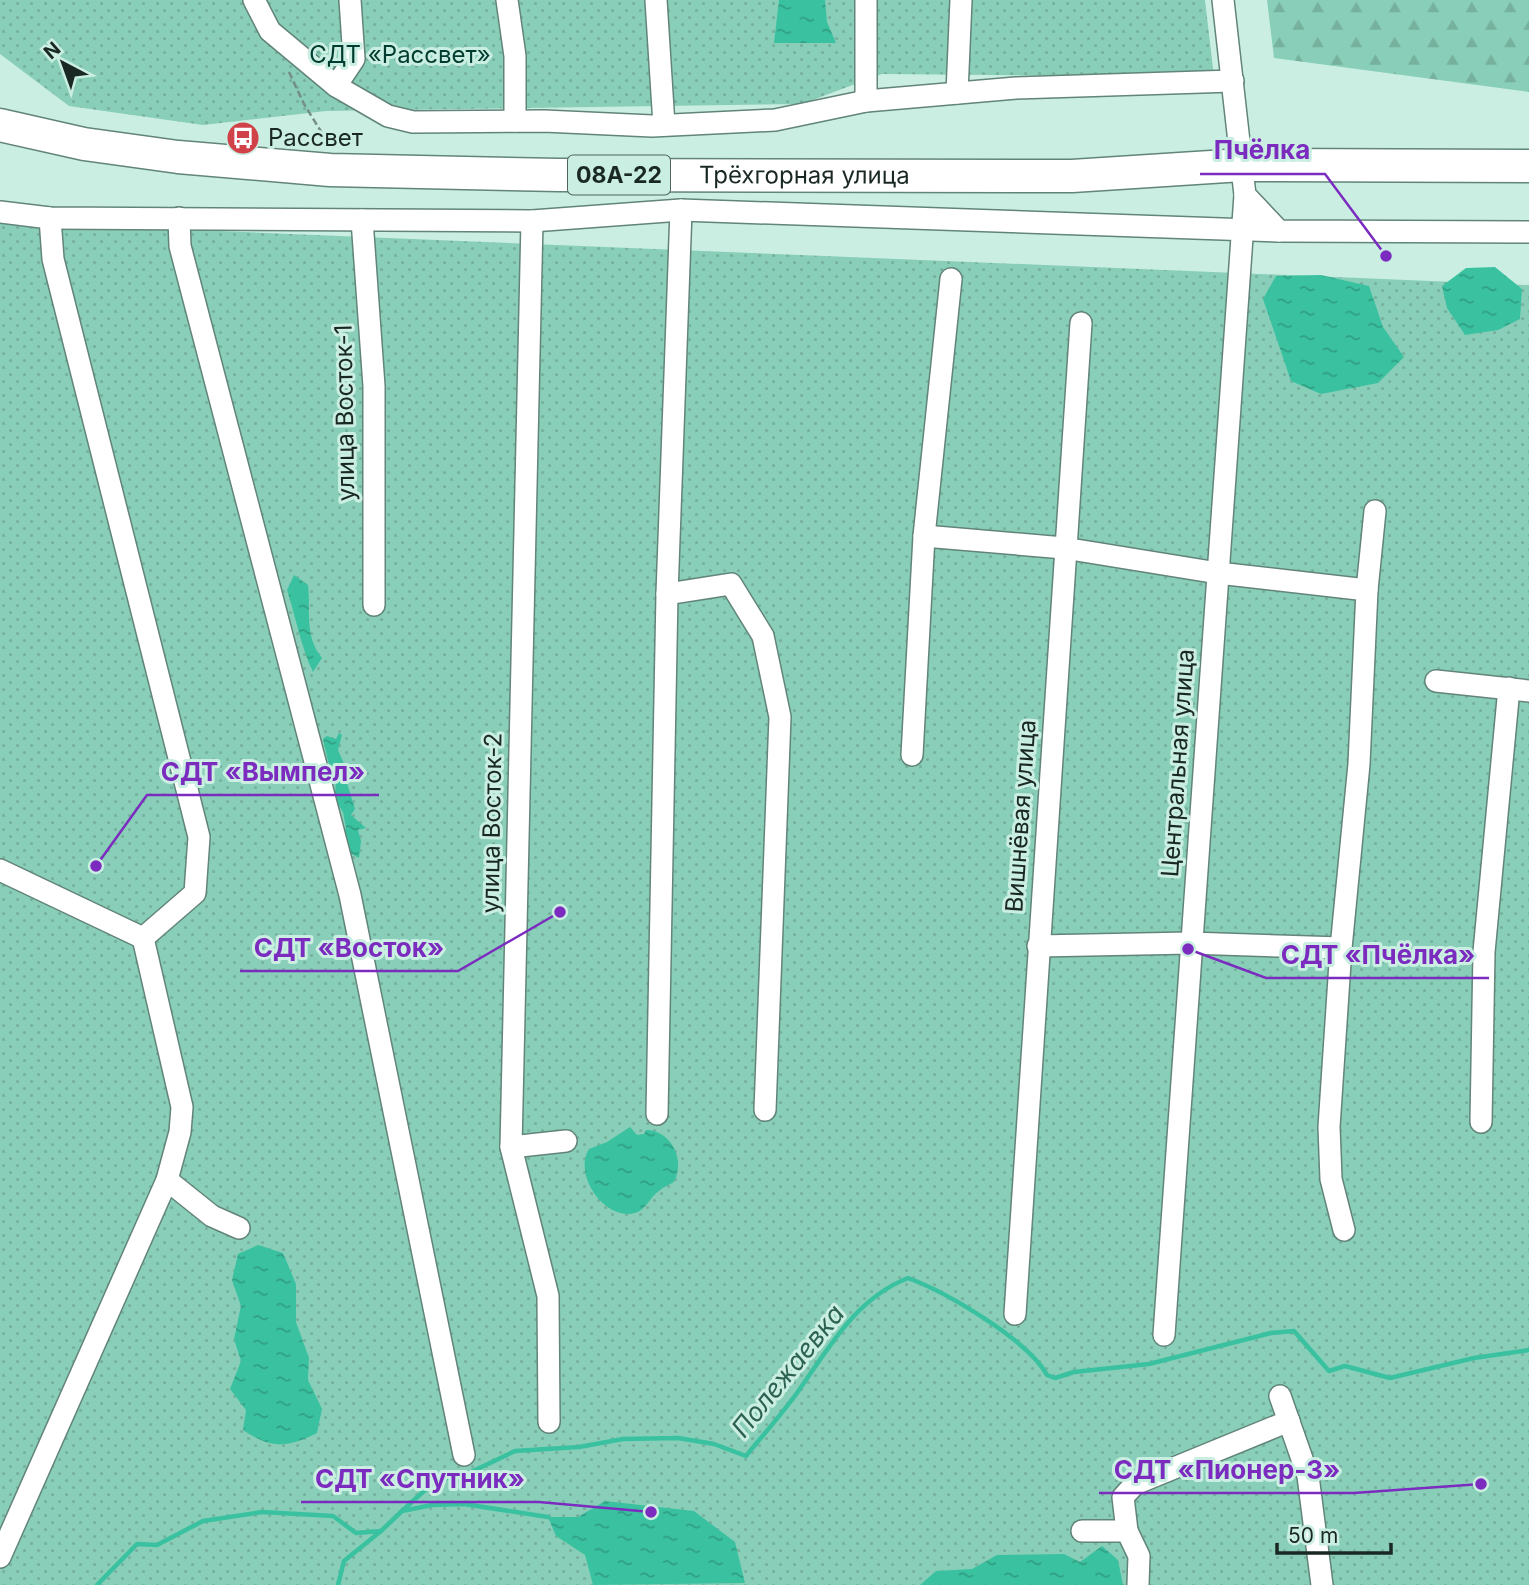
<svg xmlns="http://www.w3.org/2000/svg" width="1529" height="1585" font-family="Inter,sans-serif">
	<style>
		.grass { fill: url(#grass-dots) }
		.forest { fill: url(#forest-firs) }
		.water { fill: url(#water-ripples) }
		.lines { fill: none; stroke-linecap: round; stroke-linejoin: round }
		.stream { stroke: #3ac2a0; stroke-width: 4.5 }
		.minor-casing { stroke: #628479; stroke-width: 24 }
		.highway-casing { stroke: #628479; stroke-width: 35 }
		.path { stroke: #748e85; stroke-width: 2.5; stroke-dasharray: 7 3.5; stroke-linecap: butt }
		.minor { stroke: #fff; stroke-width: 21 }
		.highway { stroke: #fff; stroke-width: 32 }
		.labels { text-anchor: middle; stroke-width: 6; stroke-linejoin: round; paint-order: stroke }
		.shield { fill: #caefe2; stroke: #4f645c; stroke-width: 2 }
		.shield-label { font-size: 23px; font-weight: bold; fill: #1a2823 }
		.park-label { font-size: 24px; fill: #003c2f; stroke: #caefe2 }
		.poi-label { font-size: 24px; fill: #1a2823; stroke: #caefe2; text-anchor: start }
		.street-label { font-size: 24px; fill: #1a2823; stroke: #caefe2 }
		.water-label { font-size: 26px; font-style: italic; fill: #2d6253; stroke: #caefe2 }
		.leader { fill: none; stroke: #7b2cbf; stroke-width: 2.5 }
		.callout-dot { fill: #7b2cbf; stroke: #caefe2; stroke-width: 2.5 }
		.callout-label { font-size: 26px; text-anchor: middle; font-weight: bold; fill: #7b2cbf; stroke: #caefe2; stroke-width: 6; stroke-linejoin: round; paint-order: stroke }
	</style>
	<defs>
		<pattern id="grass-dots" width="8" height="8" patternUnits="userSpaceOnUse" patternTransform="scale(1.75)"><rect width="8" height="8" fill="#89ceb8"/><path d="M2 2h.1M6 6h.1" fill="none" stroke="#76b19e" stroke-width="1.8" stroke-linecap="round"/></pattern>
		<pattern id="forest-firs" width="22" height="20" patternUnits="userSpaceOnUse" patternTransform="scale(1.75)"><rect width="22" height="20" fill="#89ceb8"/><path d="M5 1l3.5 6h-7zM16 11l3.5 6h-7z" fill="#76b19e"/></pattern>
		<pattern id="water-ripples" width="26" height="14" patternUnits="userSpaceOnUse" patternTransform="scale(1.75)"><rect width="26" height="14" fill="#3ac2a0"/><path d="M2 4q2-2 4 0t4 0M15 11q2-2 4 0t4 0" fill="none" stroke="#309e82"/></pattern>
	</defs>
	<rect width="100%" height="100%" fill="#caefe2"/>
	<g class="grass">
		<path d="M0 0H1205L1214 77 882 74 802 104 326 111 203 125 69 106 0 54Z"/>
		<path d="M0 222 1529 285V1585H0Z"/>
	</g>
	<path class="forest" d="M1267 0H1529V92L1274 58Z"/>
	<g class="water">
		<path d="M779 0H825L827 22 836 43H774Z"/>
		<path d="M1495 267 1522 289 1520 319 1498 330 1465 335 1447 308 1442 286 1466 268Z"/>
		<path d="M1321 275 1369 286 1383 327 1404 357 1378 383 1321 394 1291 381 1263 299 1276 276Z"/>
		<path d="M294 575 308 585C311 613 304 635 322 658L313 672C301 647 296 618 287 590Z"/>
		<path d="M339 733 342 735 338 750 345 766 354 767 343 770 355 809 351 815 366 828 358 830 361 841 359 858 347 851 341 835 346 828 343 812 335 800 336 776 326 770 329 765 323 739 327 736 336 739Z"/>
		<path d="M630 1127 637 1135 644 1134 646 1130C671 1130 686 1160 674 1182 669 1185 663 1187 659 1191 650 1197 646 1210 635 1213 604 1221 573 1174 589 1149L607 1142Z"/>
		<path d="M258 1245 283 1253 296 1284V1322L309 1358 308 1380 322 1409 317 1433C288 1448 271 1449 243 1430L246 1410 230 1389 241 1361 234 1339 241 1306 232 1280 238 1254Z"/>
		<path d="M605 1501 694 1511 735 1542 745 1583 593 1585 585 1555 556 1536 548 1517H578Z"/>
		<path d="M1102 1546 1118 1560 1123 1585H920L936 1571 972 1569 997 1555 1064 1554 1080 1562Z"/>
	</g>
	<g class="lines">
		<g class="stream">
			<path d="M402 1511 435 1481 471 1472 515 1451 579 1447 623 1439 678 1438 714 1444 746 1456C763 1435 781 1415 797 1393 829 1348 855 1299 908 1278 946 1292 1028 1340 1047 1375L1055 1378 1074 1372 1149 1364 1271 1333 1294 1331 1329 1371 1345 1366 1390 1378 1474 1358 1529 1350"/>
			<path d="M97 1585 137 1544 157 1545 203 1521 262 1512 333 1516 356 1533 381 1531 402 1511 432 1505 464 1504 548 1517"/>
			<path d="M338 1585 344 1561 381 1531"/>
		</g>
		<defs>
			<g id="minor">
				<path d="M254 0 270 31 336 86 388 116 413 122 544 121 652 126 775 120 866 101 1016 88 1233 81"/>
				<path d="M507 0 515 56V121"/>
				<path d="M656 0 664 125"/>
				<path d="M1223 0 1245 195 1279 231 1529 232"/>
				<path d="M336 86 354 59 350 0"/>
				<path d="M957 93 961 0"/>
				<path d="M866 101V0"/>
				<path d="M0 212 50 218 532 221 681 210 1279 231"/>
				<path d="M50 218 53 259 199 837 195 893 143 938"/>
				<path d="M179 218 180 246 350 895 464 1455"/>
				<path d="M362 220 374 386V605"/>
				<path d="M532 221 511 1147 548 1296 549 1422"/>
				<path d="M924 536 1064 548 1218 573 1367 590"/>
				<path d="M667 594 731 584 763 636 780 717 765 1110"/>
				<path d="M1436 681 1529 691"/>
				<path d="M912 755 924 536 951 279"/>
				<path d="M0 870 143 938 182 1107 180 1132 167 1180 0 1557"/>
				<path d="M1038 946 1190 943 1341 948"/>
				<path d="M657 1114 667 594 681 210"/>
				<path d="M1481 1122 1484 952 1509 688"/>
				<path d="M511 1147 566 1141"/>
				<path d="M167 1180 212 1216 239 1228"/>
				<path d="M1344 1230 1331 1179 1329 1127 1341 948 1359 764 1367 590 1375 511"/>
				<path d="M1015 1314 1081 323"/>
				<path d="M1164 1335 1245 195"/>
				<path d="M1280 1396 1308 1476 1322 1585"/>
				<path d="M1082 1531H1127L1139 1556 1138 1585"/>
				<path d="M1127 1531 1123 1497 1135 1484 1289 1421"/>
			</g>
			<g id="highway">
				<path id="s1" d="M0 125 84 144 178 157 330 170 559 175 1072 176 1242 165 1529 166"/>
			</g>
		</defs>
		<use href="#minor" class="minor-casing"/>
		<use href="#highway" class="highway-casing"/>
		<path class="path" d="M289 72 304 104 330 146"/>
		<use href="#minor" class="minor"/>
		<use href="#highway" class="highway"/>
	</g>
	<defs>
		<symbol id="bus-disc" viewBox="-11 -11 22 22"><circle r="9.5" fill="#d14148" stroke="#caefe2"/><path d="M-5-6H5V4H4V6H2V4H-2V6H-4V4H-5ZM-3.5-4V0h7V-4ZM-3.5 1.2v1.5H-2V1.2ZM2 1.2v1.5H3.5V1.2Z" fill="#fff"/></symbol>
	</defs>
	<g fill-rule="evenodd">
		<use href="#bus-disc" x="224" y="119" width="38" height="38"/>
	</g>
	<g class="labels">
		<rect class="shield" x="568" y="155.5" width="102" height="39" rx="5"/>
		<g class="shield-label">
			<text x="619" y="183">08А-22</text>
		</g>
		<g class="park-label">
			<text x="400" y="63">СДТ «Рассвет»</text>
		</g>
		<g class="poi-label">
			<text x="268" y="146">Рассвет</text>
		</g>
		<g class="street-label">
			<text dy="8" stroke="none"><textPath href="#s1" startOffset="808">Трёхгорная улица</textPath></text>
			<text transform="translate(345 413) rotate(-91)" y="8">улица Восток-1</text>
			<text transform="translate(1178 763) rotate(-86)" y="8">Центральная улица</text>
			<text transform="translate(1021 816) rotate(-86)" y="8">Вишнёвая улица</text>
			<text transform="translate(492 823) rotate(-89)" y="8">улица Восток-2</text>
		</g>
		<g class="water-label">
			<text transform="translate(788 1371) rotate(-51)" y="9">Полежаевка</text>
		</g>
	</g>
	<path class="leader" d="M1386 256L1325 174H1200M96 866L147 795H379M560 912L458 971H240M1188 949L1266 978H1489M1481 1484L1354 1493H1099M651 1512L539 1502H301"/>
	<g class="callout-dot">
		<circle cx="1386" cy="256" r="7"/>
		<circle cx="96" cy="866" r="7"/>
		<circle cx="560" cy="912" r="7"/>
		<circle cx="1188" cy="949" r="7"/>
		<circle cx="1481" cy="1484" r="7"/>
		<circle cx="651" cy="1512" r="7"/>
	</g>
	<g class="callout-label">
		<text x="1262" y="159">Пчёлка</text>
		<text x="263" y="781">СДТ «Вымпел»</text>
		<text x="349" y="957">СДТ «Восток»</text>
		<text x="1378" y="964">СДТ «Пчёлка»</text>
		<text x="1227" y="1479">СДТ «Пионер-3»</text>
		<text x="420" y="1488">СДТ «Спутник»</text>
	</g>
	<g transform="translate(63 63) rotate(319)" stroke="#caefe2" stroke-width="5" paint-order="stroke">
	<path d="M0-5L12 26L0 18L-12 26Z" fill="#1a2823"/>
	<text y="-10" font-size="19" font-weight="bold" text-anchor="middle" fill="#1a2823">N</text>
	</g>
	<path d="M1277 1543v10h114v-10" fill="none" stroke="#1a2823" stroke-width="3.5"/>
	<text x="1288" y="1543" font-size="21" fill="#1a2823" stroke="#caefe2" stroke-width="5" paint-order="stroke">50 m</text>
</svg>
